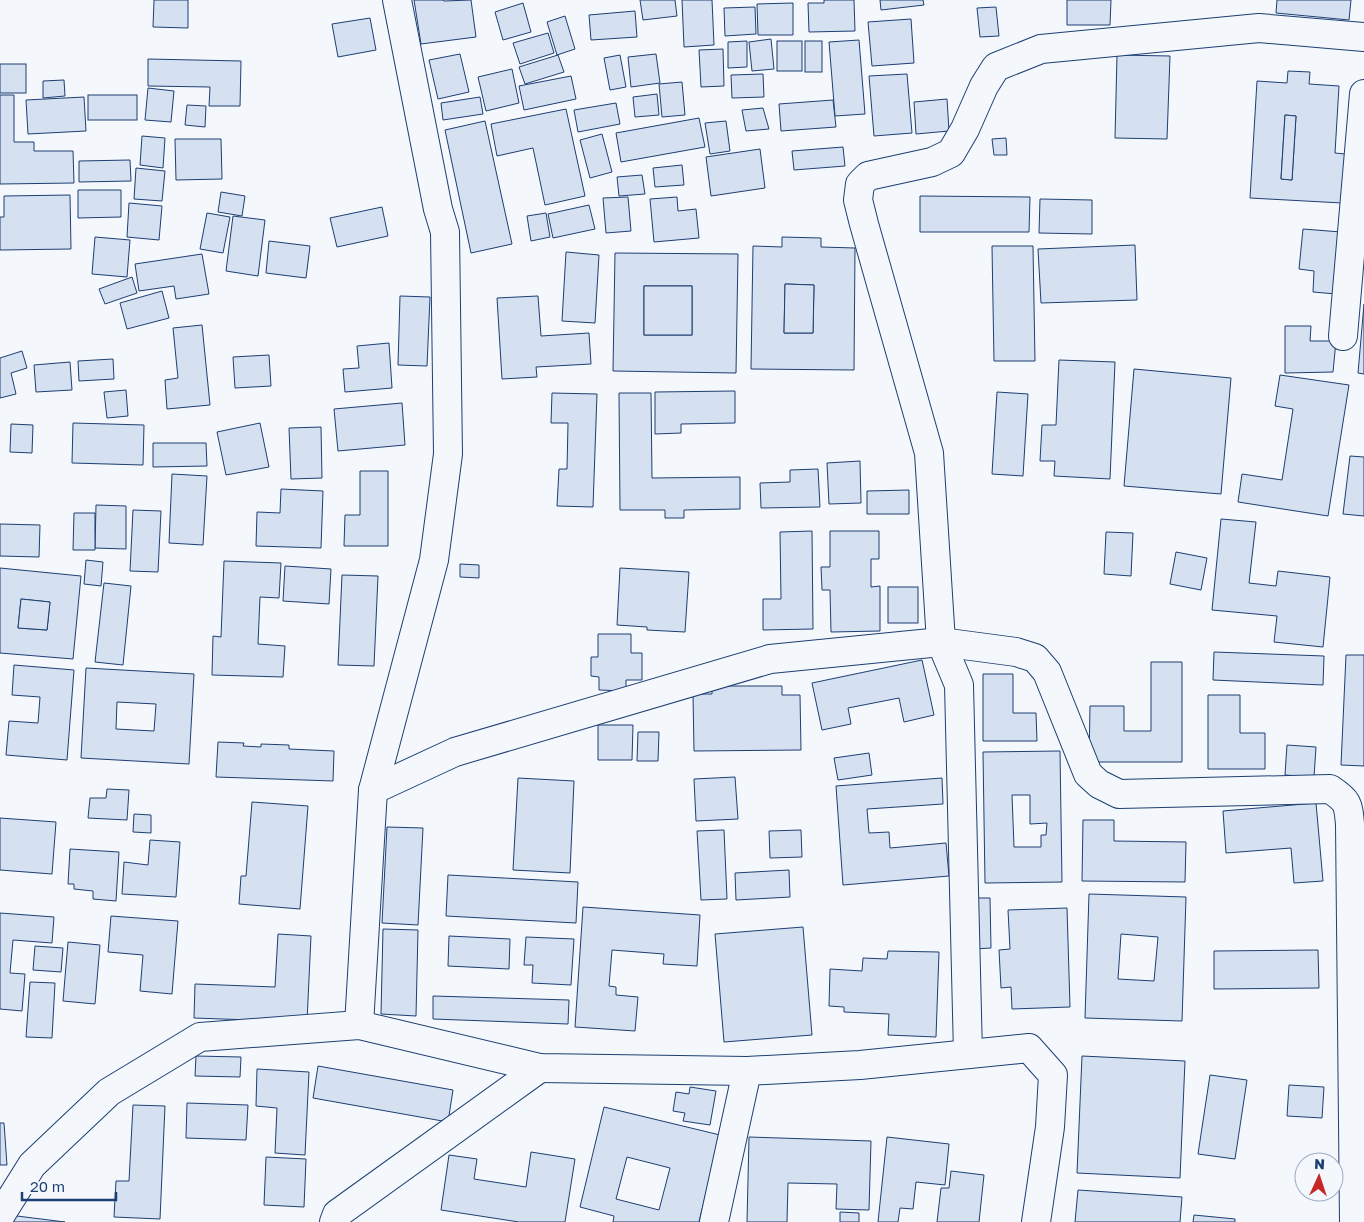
<svg xmlns="http://www.w3.org/2000/svg" width="1364" height="1222" font-family="'Golos Text',sans-serif">
	<style>
		.building { fill: #d5e0f0; stroke: #1d3f73; fill-rule: evenodd }
		.lines { fill: none; stroke-linecap: round; stroke-linejoin: round }
		.minor-casing { stroke: #1d3f73; stroke-width: 30 }
		.minor { stroke: #f4f7fb; stroke-width: 28 }
	</style>
	<rect width="100%" height="100%" fill="#f4f7fb"/>
	<g class="building">
		<path d="M154 0H188V28L153 27Z"/>
		<path d="M414 0H443L444 1 471 0 476 37 421 44Z"/>
		<path d="M640 0H675L677 16 643 20Z"/>
		<path d="M682 0H712L714 45 684 47Z"/>
		<path d="M824 0H854L855 31 809 32 808 3H824Z"/>
		<path d="M880 0H923L924 5 881 10Z"/>
		<path d="M1067 0H1111L1110 25H1067Z"/>
		<path d="M1277 0H1351L1349 20 1276 13Z"/>
		<path d="M523 3 531 32 503 40 495 12Z"/>
		<path d="M793 3V35H758L757 4Z"/>
		<path d="M755 7 756 34 725 36 724 8Z"/>
		<path d="M996 7 999 36 980 37 977 8Z"/>
		<path d="M635 11 637 37 591 40 589 15Z"/>
		<path d="M565 16 575 49 557 55 547 22Z"/>
		<path d="M370 18 376 50 338 57 332 24Z"/>
		<path d="M911 19 914 63 872 66 868 22Z"/>
		<path d="M548 33 554 53 520 64 513 43Z"/>
		<path d="M771 39 774 69 752 71 749 42Z"/>
		<path d="M859 40 865 114 835 116 829 42Z"/>
		<path d="M747 41V67L728 68V42Z"/>
		<rect x="777" y="41" width="25" height="30"/>
		<rect x="805" y="41" width="17" height="31"/>
		<path d="M723 49 724 86 701 87 699 50Z"/>
		<path d="M460 54 469 92 438 99 429 60Z"/>
		<path d="M656 54 660 83 631 87 628 57Z"/>
		<path d="M558 55 564 72 525 84 519 67Z"/>
		<path d="M620 55 626 87 610 90 604 58Z"/>
		<path d="M1117 55 1170 56 1167 139 1115 138Z"/>
		<path d="M148 59 241 61 240 106H209L210 87 148 86Z"/>
		<rect x="0" y="64" width="26" height="29"/>
		<path d="M512 69 519 103 486 111 478 77Z"/>
		<path d="M1288 71 1310 72 1309 84 1339 86 1335 153 1345 154 1342 203 1250 198 1257 81 1287 83ZM1285 115 1296 116 1292 180 1281 179Z"/>
		<path d="M763 74 764 97 732 98 731 75Z"/>
		<path d="M907 74 912 133 874 136 869 76Z"/>
		<path d="M571 76 576 99 524 110 519 86Z"/>
		<path d="M64 80 65 96 43 98V81Z"/>
		<path d="M682 82 685 115 662 117 659 84Z"/>
		<path d="M148 88 174 91 171 122 145 120Z"/>
		<path d="M657 94 659 115 635 117 633 97Z"/>
		<path d="M0 95H14V142H34V151H73L74 183 0 184Z"/>
		<rect x="88" y="95" width="49" height="25"/>
		<path d="M84 97 86 131 28 134 26 100Z"/>
		<path d="M480 97 483 114 443 120 441 103Z"/>
		<path d="M947 99 949 131 916 134 914 102Z"/>
		<path d="M833 100 836 127 781 131 779 104Z"/>
		<path d="M616 103 620 124 578 132 574 110Z"/>
		<path d="M187 105 206 106 205 127 185 125Z"/>
		<path d="M763 108 769 129 746 131 742 110Z"/>
		<path d="M566 109 585 196 545 205 533 148 497 156 491 124Z"/>
		<path d="M1285 115 1296 116 1292 180 1281 179Z"/>
		<path d="M699 118 705 147 621 162 616 133Z"/>
		<path d="M485 121 512 244 471 253 445 130Z"/>
		<path d="M726 121 730 151 710 154 705 123Z"/>
		<path d="M602 134 612 172 590 178 580 140Z"/>
		<path d="M142 136 165 138 163 168 140 165Z"/>
		<path d="M1006 138 1007 155H994L992 139Z"/>
		<path d="M175 139H221L222 179 176 180Z"/>
		<path d="M843 147 845 166 794 170 792 151Z"/>
		<path d="M760 149 765 188 711 196 706 157Z"/>
		<path d="M130 160 131 181 79 182V161Z"/>
		<path d="M682 165 684 185 655 187 653 168Z"/>
		<path d="M136 168 165 171 162 201 134 199Z"/>
		<path d="M642 175 645 194 619 196 617 177Z"/>
		<path d="M78 190H121V217L78 218Z"/>
		<path d="M221 192 245 196 242 216 218 212Z"/>
		<path d="M70 195 71 249 0 250V217H4V196Z"/>
		<path d="M920 196 1030 197 1029 232H920Z"/>
		<path d="M628 197 631 231 606 233 603 198Z"/>
		<path d="M677 197 678 211 696 209 699 238 654 242 650 199Z"/>
		<path d="M1040 199 1092 200V234L1039 233Z"/>
		<path d="M129 203 162 206 159 240 127 237Z"/>
		<path d="M589 205 595 229 553 238 548 214Z"/>
		<path d="M382 207 388 236 337 247 330 218Z"/>
		<path d="M207 213 230 217 223 253 200 249Z"/>
		<path d="M546 213 550 237 531 241 527 216Z"/>
		<path d="M233 216 265 220 258 276 226 271Z"/>
		<path d="M1303 229 1341 232 1336 294 1313 292 1314 271 1299 269Z"/>
		<path d="M95 237 130 240 127 277 92 274Z"/>
		<path d="M782 237 821 238V247L855 248 854 370 751 369 753 246 782 247ZM785 284 814 285 813 333H784Z"/>
		<path d="M269 241 310 246 306 278 266 273Z"/>
		<path d="M1135 245 1137 300 1041 303 1038 249Z"/>
		<path d="M992 246H1033L1035 361H994Z"/>
		<path d="M566 252 599 255 595 323 562 321Z"/>
		<path d="M615 253 738 254 736 373 613 371ZM644 286H692V335H644Z"/>
		<path d="M202 254 209 294 176 299 174 286 139 291 135 264Z"/>
		<path d="M132 277 137 293 105 304 99 289Z"/>
		<path d="M785 284 814 285 813 333H784Z"/>
		<rect x="644" y="286" width="48" height="49"/>
		<path d="M162 291 169 318 127 329 120 303Z"/>
		<path d="M400 296 430 297 427 366 398 365Z"/>
		<path d="M538 296 541 336 589 333 591 364 536 367 537 377 502 379 497 298Z"/>
		<path d="M1364 304V374L1358 373Z"/>
		<path d="M202 325 210 405 167 409 165 380 178 378 173 328Z"/>
		<path d="M1285 326H1311L1310 341H1336L1333 372 1285 373Z"/>
		<path d="M389 343 392 388 345 392 343 369 359 368 357 346Z"/>
		<path d="M22 351 27 368 11 373 16 394 0 398V358Z"/>
		<path d="M269 355 271 386 235 388 233 357Z"/>
		<path d="M113 359 114 379 79 381 78 361Z"/>
		<path d="M1059 360 1115 362 1110 479 1054 476 1055 461H1040L1042 425H1056Z"/>
		<path d="M70 362 72 390 36 392 34 365Z"/>
		<path d="M1134 369 1231 378 1221 494 1124 486Z"/>
		<path d="M1280 375 1349 385 1328 516 1238 502 1242 474 1282 480 1293 409 1275 406Z"/>
		<path d="M126 390 128 416 107 418 104 392Z"/>
		<path d="M735 391V423L681 424V433L655 434V392Z"/>
		<path d="M997 392 1028 394 1023 476 992 474Z"/>
		<path d="M552 393 597 394 593 507 557 506 559 469H567L568 423H551Z"/>
		<path d="M619 393H651L652 478 740 477V509L684 510V518H665V510H620Z"/>
		<path d="M402 403 405 445 338 451 334 409Z"/>
		<path d="M73 423 144 425 143 465 72 463Z"/>
		<path d="M260 423 269 467 226 475 217 432Z"/>
		<path d="M11 424 33 425 32 453 10 452Z"/>
		<path d="M321 427 322 478 291 479 289 428Z"/>
		<path d="M153 443H206L207 466 153 467Z"/>
		<path d="M1350 456 1364 457V516L1343 514Z"/>
		<path d="M860 461 861 503 829 504 827 463Z"/>
		<path d="M818 469 820 507 761 508 760 483 790 482V470Z"/>
		<path d="M360 471H388V546H344L345 515H360Z"/>
		<path d="M172 474 207 476 203 545 169 543Z"/>
		<path d="M281 489 323 491 321 548 256 546 257 512 280 513Z"/>
		<path d="M909 490V514H867V491Z"/>
		<path d="M96 505 126 506V549L95 548Z"/>
		<path d="M133 510 161 511 158 572 130 571Z"/>
		<path d="M74 513H95V550H73Z"/>
		<path d="M1221 519 1256 522 1249 583 1276 586 1278 571 1330 577 1323 647 1274 642 1277 616 1212 610Z"/>
		<path d="M0 524 40 525 39 557 0 556Z"/>
		<path d="M812 531 813 629 763 630V599H781L780 532Z"/>
		<path d="M830 531H879V559H871V587L880 586V631L831 632 830 590H822L821 567H830Z"/>
		<path d="M1106 532 1133 533 1131 576 1104 574Z"/>
		<path d="M1176 552 1207 558 1201 590 1170 584Z"/>
		<path d="M86 560 103 562 101 586 84 584Z"/>
		<path d="M224 561 281 563 279 598 260 597 258 644 285 646 283 677 212 675 213 636 221 637Z"/>
		<path d="M460 564 479 565V578L460 577Z"/>
		<path d="M285 566 331 569 329 604 283 601Z"/>
		<path d="M0 568 81 576 73 659 0 653ZM21 599 50 602 47 630 18 628Z"/>
		<path d="M620 568 689 572 685 632 647 630V627L617 625Z"/>
		<path d="M342 575 378 576 374 666 338 665Z"/>
		<path d="M104 583 131 586 123 665 95 662Z"/>
		<rect x="888" y="587" width="30" height="36"/>
		<path d="M21 599 50 602 47 630 18 628Z"/>
		<path d="M598 634H631V653H642V680H626V691L599 690V677L591 676V657H598Z"/>
		<path d="M1214 652 1324 656 1323 685 1213 680Z"/>
		<path d="M1346 655H1364V766L1341 765Z"/>
		<path d="M922 660 934 715 904 722 899 698 848 708 851 724 822 730 812 683Z"/>
		<path d="M1151 662H1182V762H1089L1090 706H1124V731H1151Z"/>
		<path d="M14 665 74 670 67 760 6 755 9 721 38 723 40 697 12 695Z"/>
		<path d="M86 668 194 674 189 764 81 758ZM117 702 156 704 154 731 116 729Z"/>
		<path d="M983 674H1013V713H1036L1037 741H983Z"/>
		<path d="M712 686H782V695H800L801 750 694 751 693 694H712Z"/>
		<path d="M1208 695H1240V733H1265V769H1208Z"/>
		<path d="M598 725H633L632 760H598Z"/>
		<path d="M638 732H659L658 761H637Z"/>
		<path d="M218 742 244 743 243 746 261 747V744L289 745V749L334 751 333 781 216 777Z"/>
		<path d="M1287 745 1316 747 1314 777 1285 775Z"/>
		<path d="M1060 751 1062 882 985 883 983 752ZM1012 795H1030V824L1047 823 1046 835H1041V847H1014Z"/>
		<path d="M869 753 872 775 838 780 834 758Z"/>
		<path d="M735 777 738 819 696 821 694 779Z"/>
		<path d="M518 778 574 781 570 873 513 870Z"/>
		<path d="M942 778 943 804 867 809 869 833 889 832 890 848 946 843 949 876 843 885 836 786Z"/>
		<path d="M107 789 129 790 127 820 88 818 90 798H106Z"/>
		<path d="M252 802 308 806 300 909 239 904 241 876H246Z"/>
		<path d="M1316 803 1323 881 1294 883 1291 848 1226 853 1223 811Z"/>
		<path d="M134 814 151 815V833L133 832Z"/>
		<path d="M0 818 56 822 52 874 0 870Z"/>
		<path d="M1083 820H1114V841L1186 842 1185 882 1082 881Z"/>
		<path d="M387 827 423 828 418 925 382 923Z"/>
		<path d="M724 830 727 899 701 900 697 831Z"/>
		<path d="M801 830 802 857 770 858 769 831Z"/>
		<path d="M150 840 180 842 176 897 122 894 124 862 148 865Z"/>
		<path d="M70 849 119 852 116 901 93 899V891L74 889V884H68Z"/>
		<path d="M789 870 790 897 736 900 735 873Z"/>
		<path d="M448 875 578 882 576 923 446 916Z"/>
		<path d="M1089 894 1186 897 1182 1021 1085 1018ZM1121 934 1158 937 1154 981 1118 979Z"/>
		<path d="M973 898H990L991 948 974 949Z"/>
		<path d="M583 907 700 915 697 966 663 964 664 954 612 950 609 986 616 987V995L638 997 635 1031 575 1027Z"/>
		<path d="M1067 908 1070 1007 1012 1009 1011 987 1001 988 999 950 1010 949 1008 910Z"/>
		<path d="M0 913 54 917 52 943 13 940 10 973 25 974 22 1011 0 1009Z"/>
		<path d="M111 916 178 921 172 994 140 991 143 955 108 952Z"/>
		<path d="M803 927 812 1035 724 1042 715 934Z"/>
		<path d="M383 929 418 930 416 1016 381 1014Z"/>
		<path d="M278 934 311 936 307 1022 194 1018 195 984 275 987Z"/>
		<path d="M449 936 510 939 509 969 448 966Z"/>
		<path d="M526 937 574 939 571 985 532 983 533 965H524Z"/>
		<path d="M68 942 100 945 95 1004 63 1001Z"/>
		<path d="M35 946 63 948 61 972 33 970Z"/>
		<path d="M1318 950 1319 988 1214 989V951Z"/>
		<path d="M888 951 939 952 936 1037 888 1035 889 1014 844 1012V1007L829 1006 830 969 862 971 863 958 887 959Z"/>
		<path d="M30 982 55 983 52 1038 26 1037Z"/>
		<path d="M433 996 569 1000 568 1024 433 1019Z"/>
		<path d="M196 1056 241 1057 240 1077 195 1076Z"/>
		<path d="M1082 1056 1185 1061 1180 1178 1077 1173Z"/>
		<path d="M318 1066 453 1090 448 1122 313 1098Z"/>
		<path d="M257 1069 309 1072 305 1155 275 1153 277 1108 256 1106Z"/>
		<path d="M1210 1075 1247 1080 1235 1159 1198 1154Z"/>
		<path d="M1289 1085 1324 1087 1322 1118 1287 1116Z"/>
		<path d="M690 1087 716 1091 710 1125 683 1121 685 1113 673 1111 676 1092 689 1094Z"/>
		<path d="M187 1103 248 1105 246 1140 186 1138Z"/>
		<path d="M133 1105 165 1106 160 1219 114 1217 116 1181H129Z"/>
		<path d="M604 1107 720 1135 699 1222H613L614 1216 580 1207ZM627 1157 670 1168 659 1210 616 1199Z"/>
		<path d="M0 1123H4L7 1165H0Z"/>
		<path d="M749 1137 871 1141 869 1210 836 1209 837 1184 788 1183 787 1222H747Z"/>
		<path d="M887 1137 949 1144 945 1185 916 1182 913 1209 900 1208 898 1222H878Z"/>
		<path d="M531 1152 575 1159 565 1222H519L441 1210 449 1155 477 1159 474 1179 526 1187Z"/>
		<path d="M266 1157 306 1159 304 1207 264 1205Z"/>
		<path d="M951 1171 984 1175 979 1222H937L941 1188H949Z"/>
		<path d="M1078 1190 1182 1197 1180 1222H1075Z"/>
		<path d="M840 1212 859 1213V1222H840Z"/>
		<path d="M9 1215 65 1222H8Z"/>
		<path d="M1194 1215 1235 1219V1222H1193Z"/>
	</g>
	<g class="lines">
		<defs>
			<g id="minor">
				<path d="M1343 336 1364 94"/>
				<path d="M373 790 455 752 770 659 941 642 1016 652 1035 658 1047 672 1088 774 1099 784 1119 794 1330 789C1348 801 1348 803 1350 824L1354 1222"/>
				<path d="M359 1025 373 790 434 560 448 454 445 232 438 209 397 0"/>
				<path d="M968 1054 959 685 941 642 929 453 864 224 858 200 860 184 868 176 932 162 951 153 965 129 984 86 996 67 1041 49 1259 28 1364 37"/>
				<path d="M0 1216 32 1165 109 1092 200 1037 359 1025 540 1068 747 1071 860 1065 1029 1048 1053 1075 1050 1127 1036 1222"/>
				<path d="M334 1222 337 1214 540 1068"/>
				<path d="M714 1222 747 1071"/>
			</g>
		</defs>
		<use href="#minor" class="minor-casing"/>
		<use href="#minor" class="minor"/>
	</g>
	<g transform="translate(1319 1177) rotate(3)"><circle r="24" fill="#f4f7fb" stroke="#9eadc5"/>
	<path d="M0-4L9 19L0 12L-9 19Z" fill="#c62828"/>
	<text y="-8" font-size="14" font-weight="bold" text-anchor="middle" fill="#1d3f73">N</text>
	</g>
	<path d="M22 1192v8h94v-8" fill="none" stroke="#1d3f73" stroke-width="2.5"/>
	<text x="30" y="1192" font-size="15" fill="#1d3f73" stroke="#f4f7fb" stroke-width="4" paint-order="stroke">20 m</text>
</svg>
